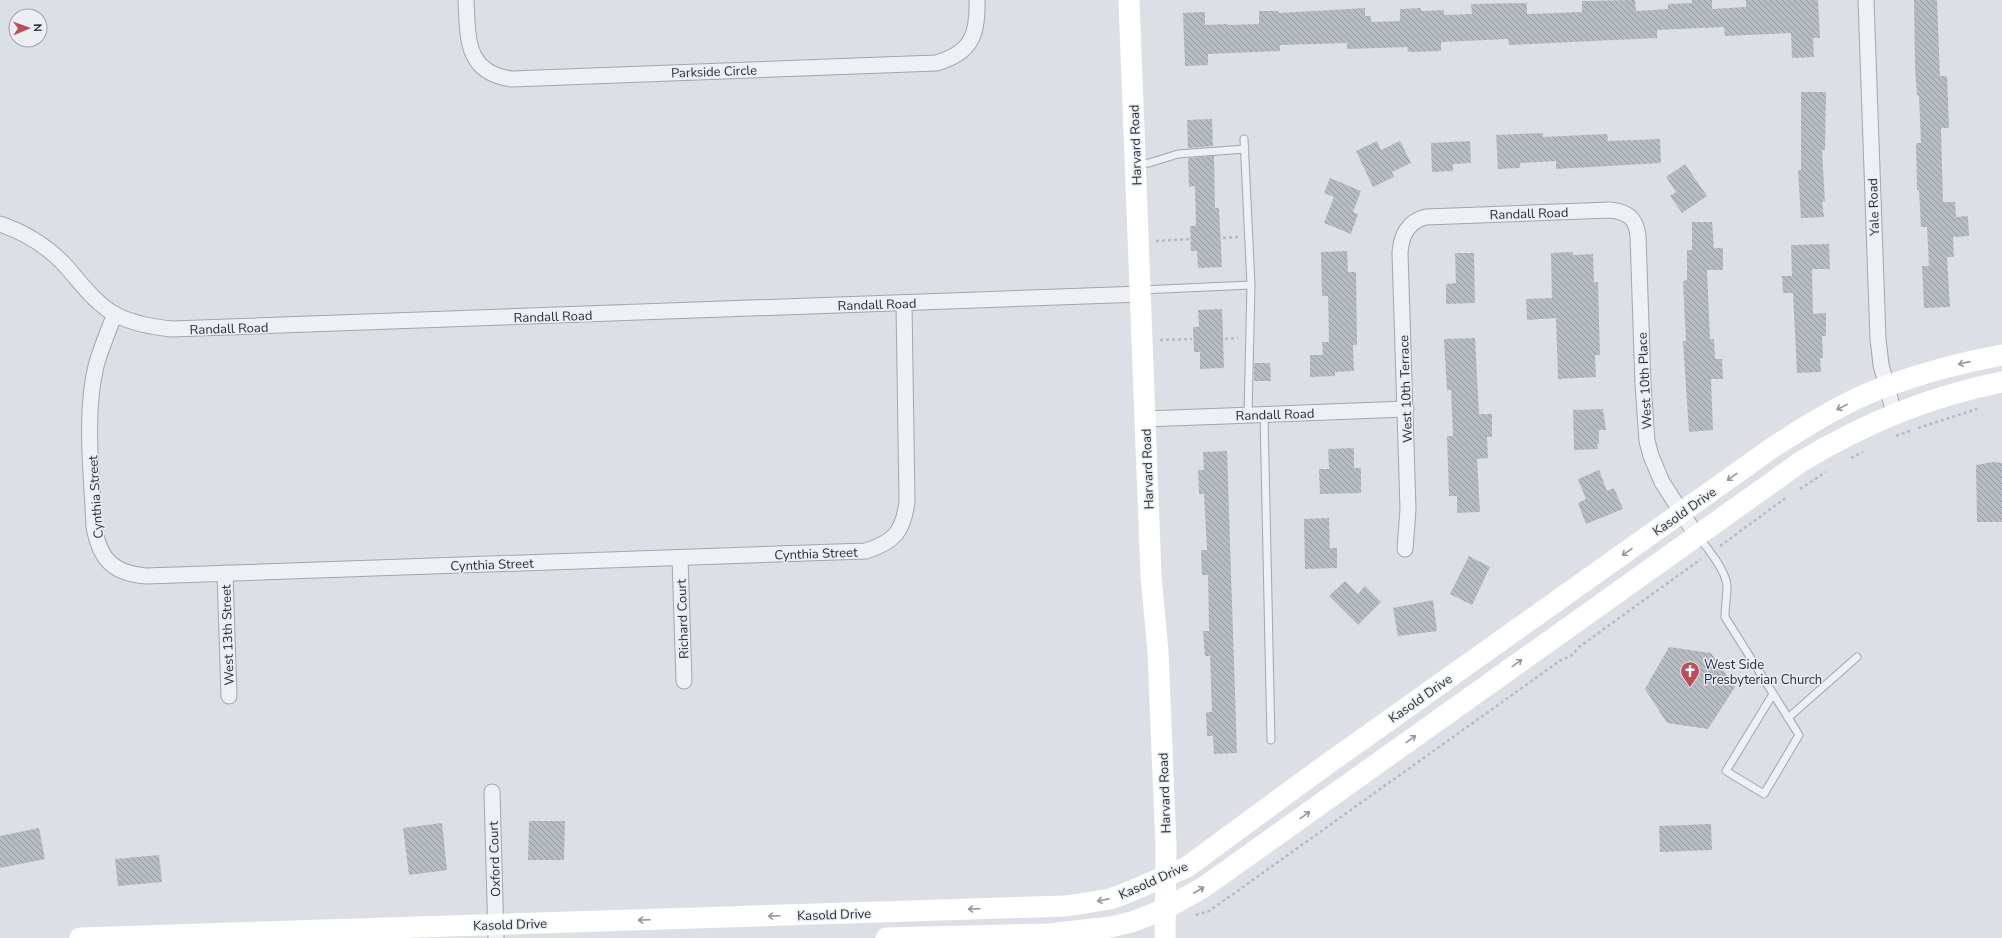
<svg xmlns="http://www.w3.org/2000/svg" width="2002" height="938" font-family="'Nunito Sans',sans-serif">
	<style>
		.building { fill: url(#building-back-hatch) }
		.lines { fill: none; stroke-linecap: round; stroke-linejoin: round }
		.lane-casing { stroke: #a2a6ae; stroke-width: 9 }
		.street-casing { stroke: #a2a6ae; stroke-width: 17 }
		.path { stroke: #b7babf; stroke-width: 2.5; stroke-dasharray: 3 3; stroke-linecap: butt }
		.lane { stroke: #eef0f3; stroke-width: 7 }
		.street { stroke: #eef0f3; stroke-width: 15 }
		.secondary { stroke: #fff; stroke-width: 21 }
		.oneway { stroke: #94969c }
		.labels { text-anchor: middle; stroke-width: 3; stroke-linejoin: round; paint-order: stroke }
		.street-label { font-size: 13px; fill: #282e39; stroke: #ebeef3 }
		.poi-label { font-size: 13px; fill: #282e39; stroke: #ebeef3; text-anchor: start }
	</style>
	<defs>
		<pattern id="building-back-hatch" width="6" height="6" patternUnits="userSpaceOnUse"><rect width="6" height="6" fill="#b7bcc4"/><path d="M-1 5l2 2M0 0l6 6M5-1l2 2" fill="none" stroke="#9599a0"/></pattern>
	</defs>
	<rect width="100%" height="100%" fill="#dcdfe5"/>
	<g class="building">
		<path d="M1635 0 1636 11 1668 9V4L1692 3V0H1712V9L1746 7V0H1818L1820 38H1813L1814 57 1792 58 1791 33 1725 36 1724 27 1657 30V38L1551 43 1509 45 1508 39 1441 42V51L1408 52 1407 47 1347 49V43L1280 45V51L1208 54V65L1185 66 1183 13 1205 12V25L1228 24V25L1259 24V11H1278L1279 13 1365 8V16H1371V22L1400 21V9L1421 8V11L1444 10V15L1472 14 1471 4 1527 3V14L1582 12V1Z"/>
		<path d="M1914 0H1937L1940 76H1947L1949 128H1941L1943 202H1955L1956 217 1968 216 1969 236 1953 237 1954 257H1947L1950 307 1924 308 1922 266H1929L1927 227H1921L1919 190H1917L1916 143H1921L1919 95H1917L1915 68Z"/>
		<path d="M1801 92H1826L1825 150H1822L1825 202H1822L1824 217 1801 218 1798 170H1801Z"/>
		<path d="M1212 119 1213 146 1188 148 1187 120Z"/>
		<path d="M1543 133V137L1607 134 1608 141 1660 139 1661 163 1556 169V161L1520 163V168L1498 169 1496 135Z"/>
		<path d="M1377 141 1381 150 1400 141 1411 163 1392 172 1394 177 1373 187 1356 151Z"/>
		<path d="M1470 141 1471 163 1453 164V171L1432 172 1431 143Z"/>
		<path d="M1214 156 1215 208H1219L1222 267 1198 268 1197 251H1191L1190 226H1196L1195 186 1189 187 1188 158Z"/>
		<path d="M1685 164 1707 196 1682 213 1670 196 1676 192 1666 177Z"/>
		<path d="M1330 178 1361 191 1353 212 1358 214 1351 234 1324 223 1334 197 1324 193Z"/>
		<path d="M1692 222H1712L1714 248H1723V270H1707L1710 339H1714L1715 359H1722L1723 379H1711L1713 430 1689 432 1683 341H1686L1683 281 1687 280V250H1692Z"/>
		<path d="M1829 244 1830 269H1812L1813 314 1826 313V336H1822L1823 358H1820L1821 372 1797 373 1793 293H1783L1782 276H1792L1791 245Z"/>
		<path d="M1347 251 1348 272H1356L1357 345H1353L1354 371 1335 372V376L1310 377V355H1323L1322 342H1329L1328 296H1322L1321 252Z"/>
		<path d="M1573 252V255L1593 254 1594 282H1598L1600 355H1595L1596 377 1558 379 1556 318 1527 320 1526 299 1552 298 1551 253Z"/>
		<path d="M1455 253H1474L1475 303 1446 304V284L1456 283Z"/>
		<path d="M1222 309 1224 368 1200 369V352H1194L1193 327H1199L1198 310Z"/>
		<path d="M1475 338 1479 414H1492V437H1487L1488 458 1477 459 1480 512 1457 513V496H1449L1447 436H1453L1451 390H1447L1444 339Z"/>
		<path d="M1254 363H1270L1271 381H1254Z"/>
		<path d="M1603 409 1606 430H1599V444H1597L1598 449 1574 450 1573 410Z"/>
		<path d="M1354 448V468H1361V493L1320 494 1319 469H1329L1328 449Z"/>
		<path d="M1227 451 1237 753 1214 754 1213 736H1207L1206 712H1212L1210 656H1205L1203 631H1209L1208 575H1202L1201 550H1207L1205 512 1204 494H1199L1198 470H1204L1203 452Z"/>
		<path d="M1993 462 2002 463V522H1977L1976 465Z"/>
		<path d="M1599 470 1607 491 1614 488 1623 509 1586 524 1578 503 1586 499 1578 479Z"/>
		<path d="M1329 518 1330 548H1337V568L1305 569 1304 519Z"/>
		<path d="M1469 556 1490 567 1472 605 1450 594Z"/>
		<path d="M1345 581 1358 594 1365 586 1381 602 1358 625 1329 596Z"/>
		<path d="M1433 600 1437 631 1398 636 1393 608Z"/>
		<path d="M1669 647 1711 653 1735 687 1708 729 1667 723 1645 689Z"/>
		<path d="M529 821H565L564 860H528Z"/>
		<path d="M442 823 447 870 409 875 403 828Z"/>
		<path d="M1711 824 1712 850 1660 852 1659 826Z"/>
		<path d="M39 828 45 859 0 868V836Z"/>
		<path d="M159 855 162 882 118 886 115 859Z"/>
	</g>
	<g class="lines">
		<defs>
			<g id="lane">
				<path d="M1244 139 1251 285 1248 415"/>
				<path d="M1137 164 1149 163 1178 154 1245 149"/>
				<path d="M1141 290 1251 285"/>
				<path d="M1264 414 1271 740"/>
				<path d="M1698 537C1708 548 1726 571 1727 586 1727 596 1725 606 1725 617L1799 735 1764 794 1726 771 1773 694"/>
				<path d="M1788 718 1857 657"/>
			</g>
			<g id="street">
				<path d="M466 0C468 38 465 73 512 79L936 63C972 53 978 34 977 0"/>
				<path d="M1866 0 1878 339 1881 365 1894 413"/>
				<path d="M0 224C24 232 44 244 62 262 79 280 93 302 116 315 134 324 153 327 172 329L1141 294"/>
				<path d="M115 314C108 331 101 348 96 366 84 416 92 476 94 527 100 560 113 573 146 576L866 551C894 542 903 532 907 502L904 303"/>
				<path d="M1145 419 1406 409"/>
				<path d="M1405 549 1408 509 1400 253C1401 236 1408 221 1426 217L1610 210C1628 212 1636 218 1638 236L1643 384 1647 441 1651 456 1662 482 1696 535"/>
				<path d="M680 558 684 681"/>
				<path d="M225 573 229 696"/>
				<path d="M492 792 496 938"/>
			</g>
		</defs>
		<use href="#lane" class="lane-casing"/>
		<use href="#street" class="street-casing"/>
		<g class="path">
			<path d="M1223 238 1238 237"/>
			<path d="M1156 241 1190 239"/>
			<path d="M1225 339 1238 338"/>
			<path d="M1160 340 1192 339"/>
			<path d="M1918 428 1977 409"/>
			<path d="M1896 436 1912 430"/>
			<path d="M1851 458 1863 452"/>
			<path d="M1800 489 1826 472"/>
			<path d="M1720 546 1787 497"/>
			<path d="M1196 915 1209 911 1236 892 1561 660 1571 656 1579 647 1701 559"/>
		</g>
		<use href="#lane" class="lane"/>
		<use href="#street" class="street"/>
		<g class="secondary">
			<path d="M1129 0 1151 576 1158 652 1166 846 1165 938"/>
			<path d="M80 938 1066 906 1110 899 1124 894 1187 867 1319 770 1772 448C1809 424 1847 400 1887 386 1925 372 1963 362 2002 355"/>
			<path d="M886 938 1048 934 1110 927 1132 922 1165 909 1204 887 1802 461C1865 423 1930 396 2002 382"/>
		</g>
	</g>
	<defs><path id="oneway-shaft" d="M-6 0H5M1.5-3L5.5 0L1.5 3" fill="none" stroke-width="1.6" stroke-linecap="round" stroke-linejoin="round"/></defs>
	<g class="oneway">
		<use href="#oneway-shaft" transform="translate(1964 363) rotate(167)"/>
		<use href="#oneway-shaft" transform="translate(1842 407) rotate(154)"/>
		<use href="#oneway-shaft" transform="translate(1732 477) rotate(144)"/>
		<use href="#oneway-shaft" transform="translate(1627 552) rotate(145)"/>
		<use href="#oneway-shaft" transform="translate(1517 663) rotate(-36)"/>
		<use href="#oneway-shaft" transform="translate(1411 739) rotate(-36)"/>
		<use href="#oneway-shaft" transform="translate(1305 815) rotate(-36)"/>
		<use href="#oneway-shaft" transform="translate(1199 890) rotate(-30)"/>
		<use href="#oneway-shaft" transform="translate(1103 900) rotate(169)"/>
		<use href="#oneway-shaft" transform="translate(974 909) rotate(178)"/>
		<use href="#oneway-shaft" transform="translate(774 916) rotate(178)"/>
		<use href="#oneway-shaft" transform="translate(644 920) rotate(178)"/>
	</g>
	<defs>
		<symbol id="church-pin" viewBox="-11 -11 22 30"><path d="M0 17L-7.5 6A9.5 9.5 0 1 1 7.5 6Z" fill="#be4d5c" stroke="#ebeef3"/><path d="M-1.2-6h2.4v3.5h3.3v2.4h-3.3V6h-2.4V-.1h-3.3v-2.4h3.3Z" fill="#fff"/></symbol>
	</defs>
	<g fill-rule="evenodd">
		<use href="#church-pin" x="1679" y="660" width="22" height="30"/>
	</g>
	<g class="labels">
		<g class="street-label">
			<text transform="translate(714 71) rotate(-2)" y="5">Parkside Circle</text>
			<text transform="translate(1135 145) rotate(-92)" y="5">Harvard Road</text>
			<text transform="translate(1873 207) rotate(-92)" y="5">Yale Road</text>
			<text transform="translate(1529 213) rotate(-2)" y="5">Randall Road</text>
			<text transform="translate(877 304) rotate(-2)" y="5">Randall Road</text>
			<text transform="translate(553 316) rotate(-2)" y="5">Randall Road</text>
			<text transform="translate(229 328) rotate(-2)" y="5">Randall Road</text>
			<text transform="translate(1644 381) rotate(-93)" y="5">West 10th Place</text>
			<text transform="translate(1405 389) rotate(-92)" y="5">West 10th Terrace</text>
			<text transform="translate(1275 414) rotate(-2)" y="5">Randall Road</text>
			<text transform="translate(1147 469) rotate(-92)" y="5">Harvard Road</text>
			<text transform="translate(95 497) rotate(-94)" y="5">Cynthia Street</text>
			<text transform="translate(1684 511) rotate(-35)" y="5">Kasold Drive</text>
			<text transform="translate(816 553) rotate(-2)" y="5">Cynthia Street</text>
			<text transform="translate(492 564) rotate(-2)" y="5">Cynthia Street</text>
			<text transform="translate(682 619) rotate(-92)" y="5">Richard Court</text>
			<text transform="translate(227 635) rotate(-92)" y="5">West 13th Street</text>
			<text transform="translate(1420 698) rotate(-35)" y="5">Kasold Drive</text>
			<text transform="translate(1164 793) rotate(-92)" y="5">Harvard Road</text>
			<text transform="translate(494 859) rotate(-92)" y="5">Oxford Court</text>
			<text transform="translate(1153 880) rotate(-24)" y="5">Kasold Drive</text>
			<text transform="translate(834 914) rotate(-2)" y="5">Kasold Drive</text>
			<text transform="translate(510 924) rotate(-2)" y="5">Kasold Drive</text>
		</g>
		<g class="poi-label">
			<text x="1704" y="669">West Side<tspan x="1704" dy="15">Presbyterian Church</tspan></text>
		</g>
	</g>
	<g transform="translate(28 28) rotate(88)"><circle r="19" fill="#ebeef3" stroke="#9da1a9"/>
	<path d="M0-3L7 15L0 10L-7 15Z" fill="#be4d5c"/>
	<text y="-6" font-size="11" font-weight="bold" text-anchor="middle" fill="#282e39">N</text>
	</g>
</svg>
